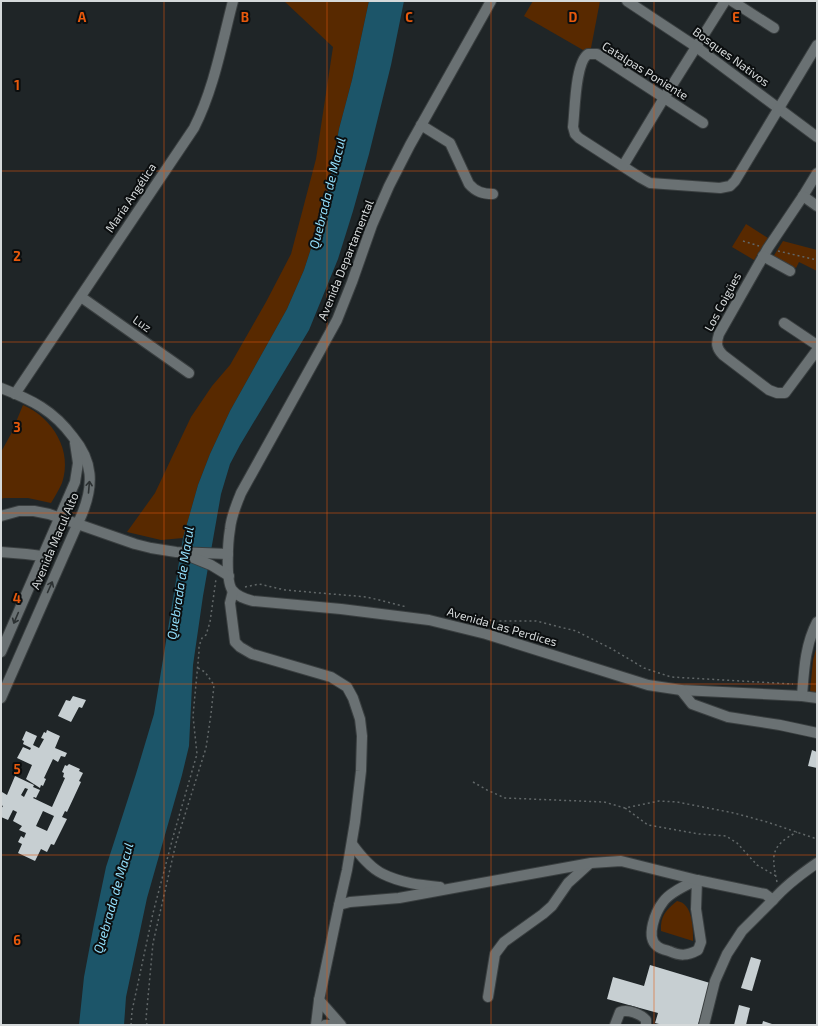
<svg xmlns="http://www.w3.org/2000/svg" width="818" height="1026" font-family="'Exo 2',sans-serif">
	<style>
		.green { fill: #582900 }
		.water { fill: #1c5569 }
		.building { fill: #c7cfd2; fill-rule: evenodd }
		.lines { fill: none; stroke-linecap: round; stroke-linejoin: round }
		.minor-casing { stroke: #3a3f40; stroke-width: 12 }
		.path { stroke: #616768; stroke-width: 1.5; stroke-dasharray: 2 3; stroke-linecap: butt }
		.minor { stroke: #6a7173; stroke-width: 10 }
		.oneway { stroke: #2c3132 }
		.grid { fill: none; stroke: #e8590c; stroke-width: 1; stroke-opacity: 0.55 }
		.labels { text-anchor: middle; stroke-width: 4; stroke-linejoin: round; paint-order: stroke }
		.street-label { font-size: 12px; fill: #d5d9da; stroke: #0b0e0f }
		.water-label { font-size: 13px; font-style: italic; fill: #93dffc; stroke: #0b0e0f }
		.grid-label { font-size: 13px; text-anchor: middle; font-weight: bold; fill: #e8590c; stroke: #0b0e0f; stroke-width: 4; stroke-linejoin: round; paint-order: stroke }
	</style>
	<rect width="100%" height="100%" fill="#1f2527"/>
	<g class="green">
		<path d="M284 1H369L352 80 339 129 329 184 319 224 304 270 287 309 230 411 210 454 198 485 183 538 161 540 127 532 155 493 191 417 212 386 230 365 266 302 291 254 316 159 333 47Z"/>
		<path d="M533 1H600L591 48 583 50 524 16Z"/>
		<path d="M746 224 768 238 754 260 732 247Z"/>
		<path d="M783 241 817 250V271L799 262 796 268 773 257Z"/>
		<path d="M23 405C53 418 73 451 62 483 59 490 55 496 51 503L28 498H4L1 499V452L11 434Z"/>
		<path d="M817 646V693L810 692 813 660Z"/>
		<path d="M677 901C693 903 693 929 693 941L661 931C660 916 666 910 677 901Z"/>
	</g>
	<path class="water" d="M369 1H404L391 65 369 154 353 211 338 259 309 330 240 445 230 464 221 494 203 596 193 665 189 746 182 775 147 898 126 997 124 1025H79L84 977 94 924 106 867 136 774 154 714 183 538 198 485 210 454 230 411 287 309 304 270 319 224 329 184 339 129 352 80Z"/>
	<g class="building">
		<path d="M73 696 86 700 82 708 79 707 71 722 58 716 66 700 70 701Z"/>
		<path d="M47 730 60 736 55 748 67 753 65 757 61 756 58 762 53 759 44 778 46 779 43 786 41 785 40 788 26 779 32 765 17 758 23 747 30 750 31 748 23 744 24 741 22 740 26 731 37 736 33 745 39 748 44 739 41 738 44 732 46 733Z"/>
		<path d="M812 750 817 752V768L808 766Z"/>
		<path d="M69 764 80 769 79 771 83 773 79 781 81 782 67 812 65 811 62 817 67 819 54 845 51 844 47 852 41 849 35 861 18 853 22 844 18 842 21 836 24 838 26 833 19 830 22 826 13 821 17 812 13 810 8 820 1 817V809L3 806 1 805V795L2 792 7 795 15 776 34 785 33 787 40 790 36 798 34 797 33 798 52 807 65 778 63 777 64 773 62 772 65 765 67 766ZM25 788 28 789 24 797 21 795ZM43 811 54 816 47 831 36 826Z"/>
		<path d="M751 957 761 960 752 991 741 988Z"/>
		<path d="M650 965 710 983 698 1025H663L655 1023 658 1013 607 999 613 977 644 986Z"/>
		<path d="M739 1005 750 1008 746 1025H734Z"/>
		<path d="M763 1021 775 1025H762Z"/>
	</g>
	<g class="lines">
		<defs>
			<g id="minor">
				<path d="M491 1 410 145 389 186 372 225 352 282 337 320 241 493C236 505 231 517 230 529 228 541 225 583 233 591 238 597 246 599 253 601L341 609 429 620 486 634 648 685 681 690 802 696 817 698"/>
				<path d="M627 1 695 46 817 137"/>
				<path d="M732 1 774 28"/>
				<path d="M703 123 597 54H588C575 63 575 111 573 127L575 134 579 138 641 178 650 183 720 188 730 186 735 181 817 45"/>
				<path d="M421 125 450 143 469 184C476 192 483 194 493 194"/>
				<path d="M623 166 664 98 725 1"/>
				<path d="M817 173 803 196 768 248 719 334C716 343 716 348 723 355L769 390 777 393H785L817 350"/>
				<path d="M803 196 817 206"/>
				<path d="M763 256 790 271"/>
				<path d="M81 297 189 373"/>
				<path d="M784 323 817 345"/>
				<path d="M1 388C32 400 53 410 73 437 93 461 94 485 82 514L1 698"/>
				<path d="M15 394 194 128C214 89 222 43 233 1"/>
				<path d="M1 516 19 511H34L49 514 135 544 151 548 176 552 228 554"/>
				<path d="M1 552 26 554 42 556"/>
				<path d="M184 554 211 565 229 576"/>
				<path d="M233 591 230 603 235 642 240 647 252 654 331 677 347 687 353 698 360 719 362 736 361 771 355 822 347 870 339 905"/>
				<path d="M1 652 75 482 78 463 75 443"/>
				<path d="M681 690 692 704 728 717 780 725 817 733"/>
				<path d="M802 696C804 670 805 645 817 622"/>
				<path d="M352 844C360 855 370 868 383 874 401 883 421 885 440 887"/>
				<path d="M697 880 696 909 701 942 698 950C687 956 680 956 669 951 665 950 660 949 657 946 645 937 656 911 663 902 670 892 687 885 697 880Z"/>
				<path d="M488 997 495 954 504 942 543 914 552 906 568 883 589 864"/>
				<path d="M319 1000 341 1025"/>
				<path d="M316 1025 319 1000 339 905 350 902 399 898 591 863 621 861 697 880 765 894 773 900C786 885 801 874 817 863"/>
				<path d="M325 1025H332"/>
				<path d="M615 1025 620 1012C628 1009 641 1014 646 1020V1025"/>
				<path d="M704 1025 715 981 727 954 742 931 773 900"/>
			</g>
		</defs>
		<use href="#minor" class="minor-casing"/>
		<g class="path">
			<path d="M743 241 759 246"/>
			<path d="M778 251 817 260"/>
			<path d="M245 587 259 584 285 590 367 597 407 607"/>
			<path d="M450 614 494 621H536L576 631 612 649 644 668 671 677 793 684"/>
			<path d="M473 782 487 790 505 798 604 802 625 808 659 801 677 802 734 813 767 822 817 839"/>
			<path d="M625 808 648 825 699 834 726 836 737 843 757 865 776 876"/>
			<path d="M777 882C771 854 771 846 797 832"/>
			<path d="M131 1025 132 1011 153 913 173 837 197 754 193 716 199 652V646L202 638 206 635 210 622 216 579"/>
			<path d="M147 1025 146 1019 153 943 176 843 206 748 211 714 214 685 205 672 198 668"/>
		</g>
		<use href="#minor" class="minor"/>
	</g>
	<defs><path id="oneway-shaft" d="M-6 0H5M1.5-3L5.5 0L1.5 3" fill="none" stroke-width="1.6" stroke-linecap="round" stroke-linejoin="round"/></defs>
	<g class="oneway">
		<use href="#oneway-shaft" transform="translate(89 487) rotate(-85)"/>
		<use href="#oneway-shaft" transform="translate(50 587) rotate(-66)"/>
		<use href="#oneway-shaft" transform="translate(16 618) rotate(113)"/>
	</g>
	<path class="grid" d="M164 1V1025M327 1V1025M491 1V1025M654 1V1025M1 171H817M1 342H817M1 513H817M1 684H817M1 855H817"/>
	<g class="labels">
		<g class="street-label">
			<text transform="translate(731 57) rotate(36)" y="4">Bosques Nativos</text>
			<text transform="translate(645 71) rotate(32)" y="4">Catalpas Poniente</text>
			<text transform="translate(131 198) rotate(-56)" y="4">María Angélica</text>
			<text transform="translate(346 260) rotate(-68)" y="4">Avenida Departamental</text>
			<text transform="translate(723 302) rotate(-62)" y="4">Los Coigües</text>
			<text transform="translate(142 324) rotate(35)" y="4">Luz</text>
			<text transform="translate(55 541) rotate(-67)" y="4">Avenida Macul Alto</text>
			<text transform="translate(502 627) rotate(16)" y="4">Avenida Las Perdices</text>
		</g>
		<g class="water-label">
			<text transform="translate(327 193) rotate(-76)" y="5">Quebrada de Macul</text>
			<text transform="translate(180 583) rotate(-81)" y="5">Quebrada de Macul</text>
			<text transform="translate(113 898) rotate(-74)" y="5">Quebrada de Macul</text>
		</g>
	</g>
	<g class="grid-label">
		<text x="82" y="22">A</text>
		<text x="245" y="22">B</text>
		<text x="409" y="22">C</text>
		<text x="573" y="22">D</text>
		<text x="736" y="22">E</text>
		<text x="17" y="90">1</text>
		<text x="17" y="261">2</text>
		<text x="17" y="432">3</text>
		<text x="17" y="603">4</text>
		<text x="17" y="774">5</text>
		<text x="17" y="945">6</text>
	</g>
	<rect width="818" height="1026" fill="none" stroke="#d5d9da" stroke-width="4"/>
</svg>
